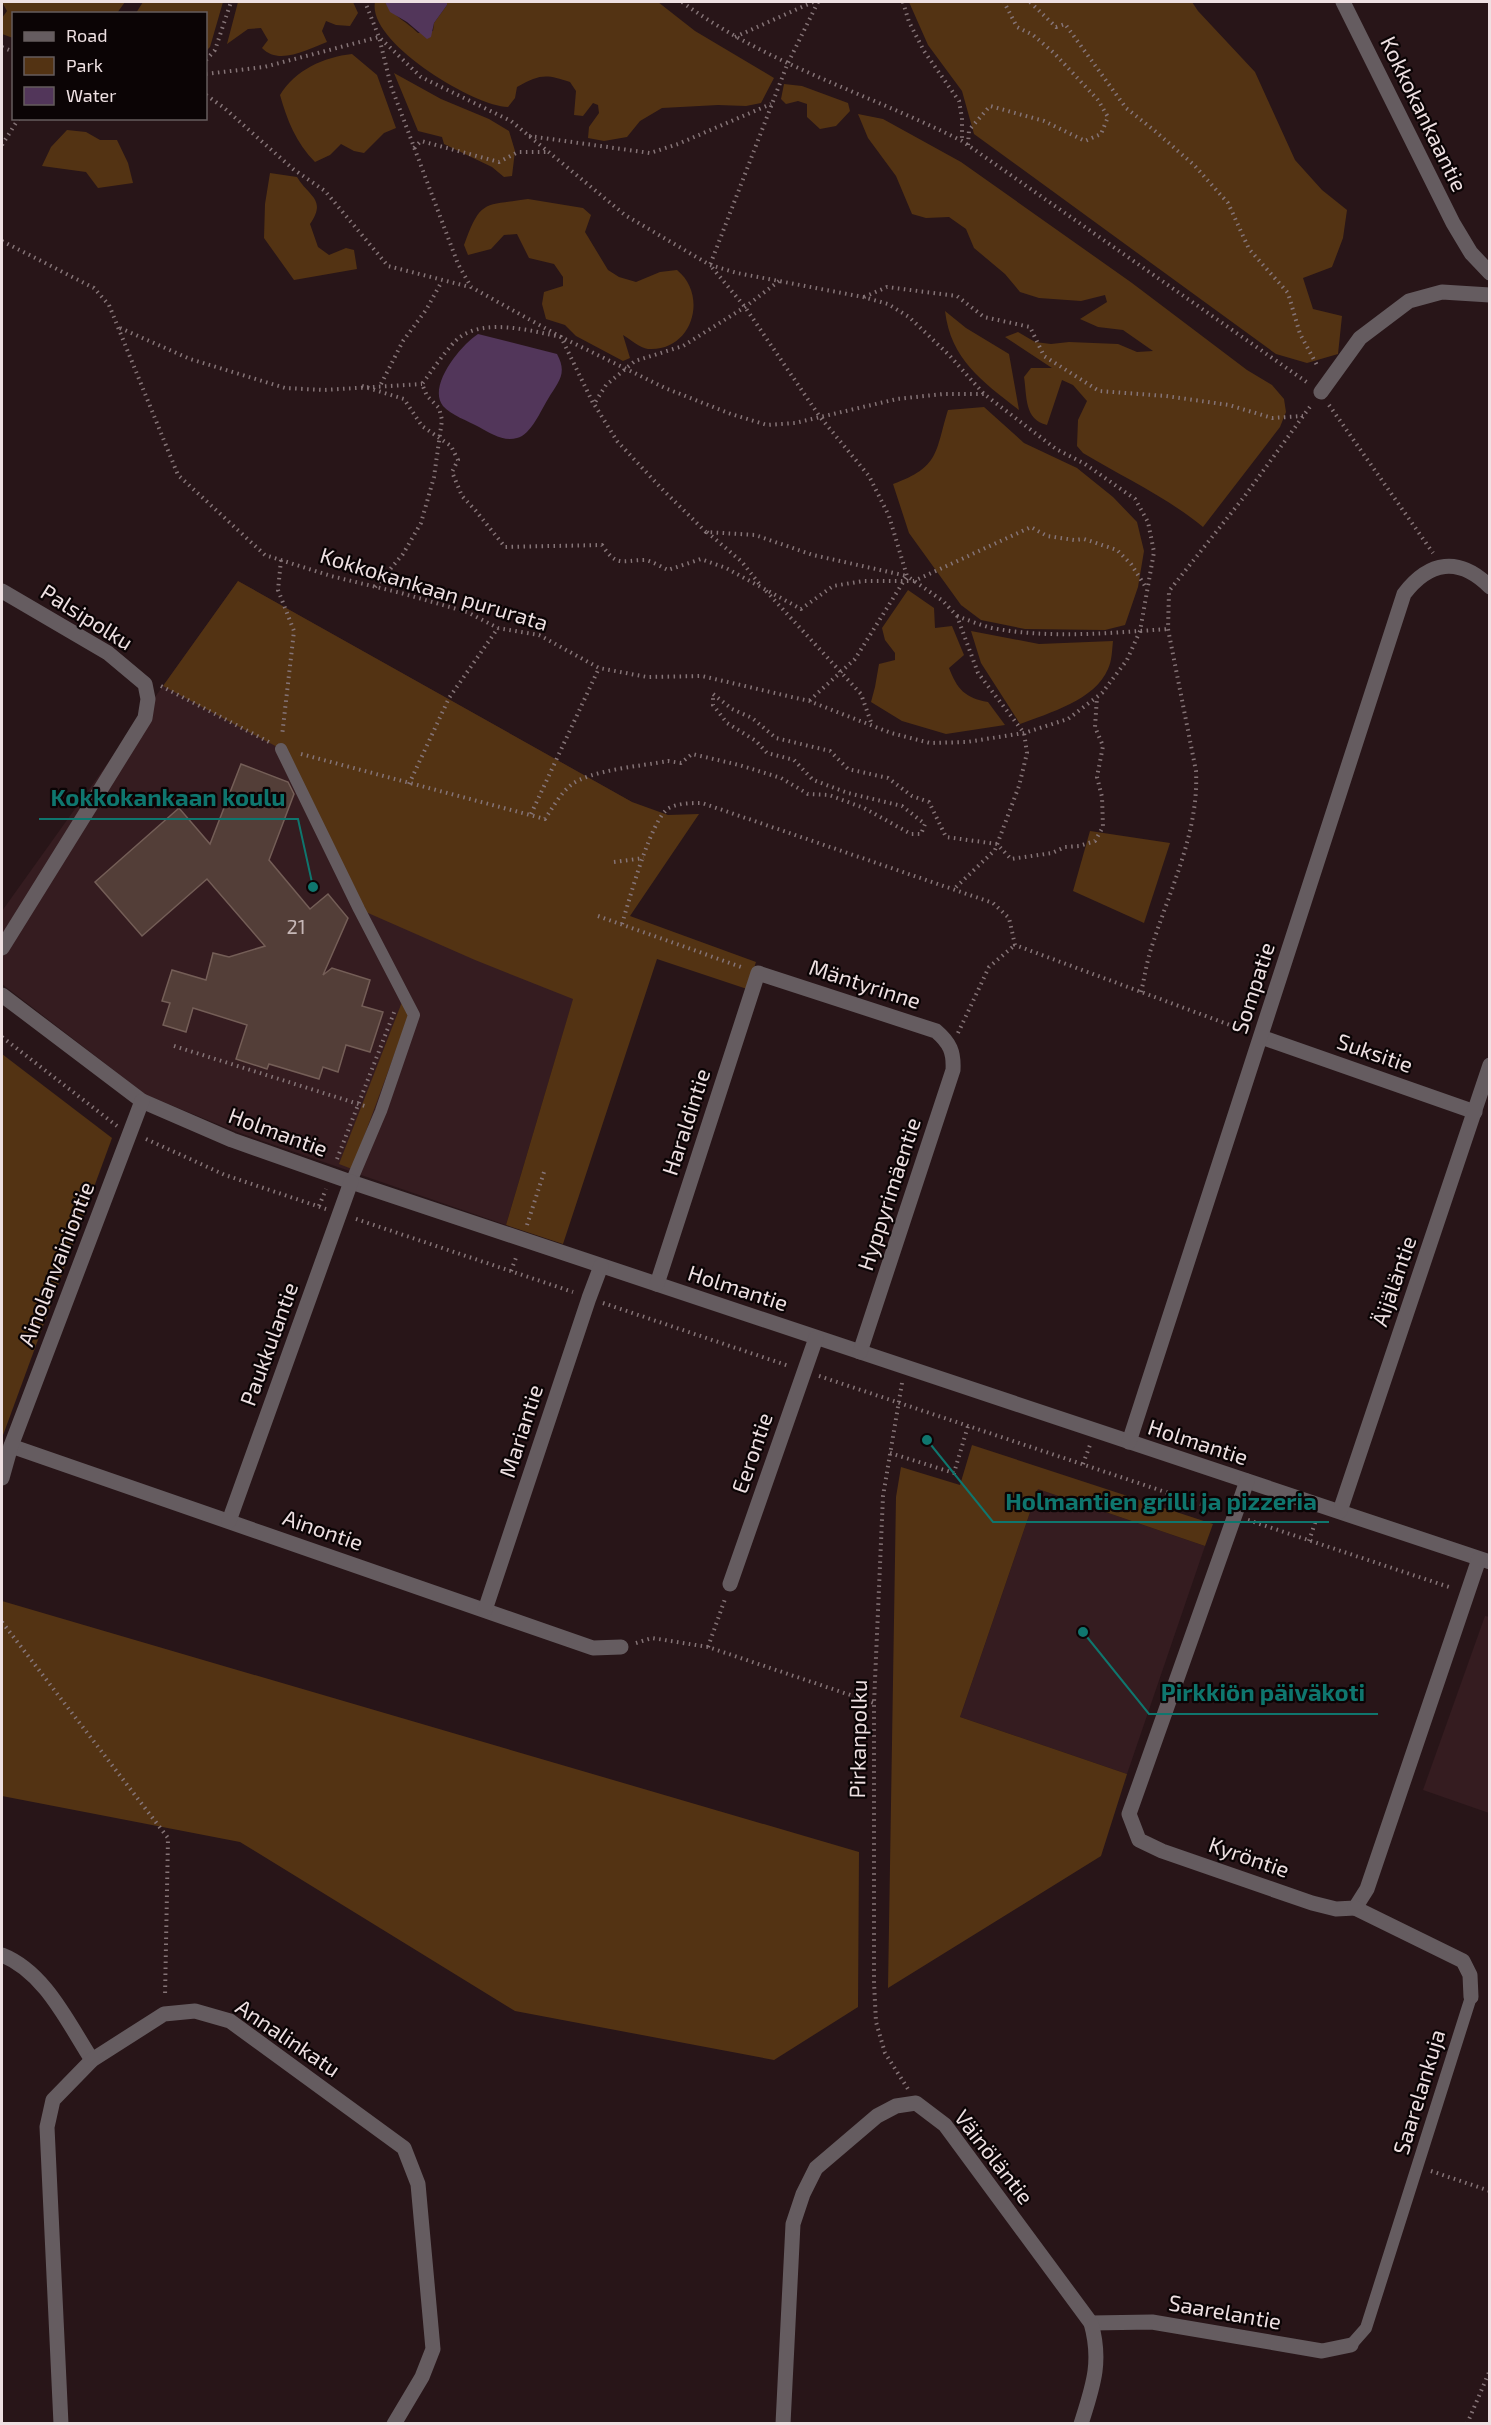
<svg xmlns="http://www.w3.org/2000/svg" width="1491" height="2425" font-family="'Exo 2',sans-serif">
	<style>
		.built { fill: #351c20 }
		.green { fill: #533313 }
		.water { fill: #52365a }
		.building { fill: #533e38; stroke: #745e57; stroke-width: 1.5 }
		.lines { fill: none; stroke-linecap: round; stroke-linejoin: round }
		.path { stroke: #857477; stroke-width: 4; stroke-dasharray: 1.5 4.5; stroke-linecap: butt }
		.lane { stroke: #655c60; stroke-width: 12 }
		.street { stroke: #655c60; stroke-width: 15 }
		.labels { text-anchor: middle; stroke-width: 4.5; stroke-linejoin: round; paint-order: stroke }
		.number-label { font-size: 20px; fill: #c7b8b8 }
		.street-label { font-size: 22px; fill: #eee0e2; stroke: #0b0405 }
		.leader { fill: none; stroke: #0f766e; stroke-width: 2 }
		.callout-dot { fill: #0f766e; stroke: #0b0405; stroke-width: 2 }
		.callout-label { font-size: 24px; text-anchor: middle; font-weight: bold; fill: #0f766e; stroke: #0b0405; stroke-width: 4.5; stroke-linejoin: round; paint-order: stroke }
	</style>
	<rect width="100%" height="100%" fill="#281518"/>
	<g class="built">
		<path d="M238 581 632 802 506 1225 237 1132 146 1095 2 984V911Z"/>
		<path d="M1038 1489 1205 1546 1127 1774 960 1717Z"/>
		<path d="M1485 1616 1490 1617 1489 1813 1423 1790Z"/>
	</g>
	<g class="green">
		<path d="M2 2H125L117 13 14 14 13 38 2 34V18L7 11Z"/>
		<path d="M143 2H223L210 47 206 51V14L136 13Z"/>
		<path d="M238 2H353L358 13 350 26 336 25 326 21 322 31 327 42C308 49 279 66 262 48L268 40 261 28 248 29 227 44Z"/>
		<path d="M375 2H385C395 18 405 20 418 33L433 31 434 23 447 5V2H658L695 31 774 78 761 103 746 106 718 105 662 108 640 121 627 137 604 141 588 138 589 127 599 113 598 105 593 103 583 116 574 115 576 91 570 82C546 74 540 74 517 87L515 98 508 107C474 106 367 42 375 2Z"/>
		<path d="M909 2H1192L1198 11 1255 72 1295 160 1322 190 1347 210 1343 238 1332 267 1303 278 1313 309 1342 316 1338 354 1307 363 1276 354 974 134 962 91 928 45Z"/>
		<path d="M352 54 377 75 396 128 384 133 364 153 354 151 341 144 330 155 315 162C296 143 287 120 280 95 295 70 324 57 352 54Z"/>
		<path d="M394 73 441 99 489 119 509 131 515 151 512 176 504 177 492 167 444 144 442 137 418 131Z"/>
		<path d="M784 84 802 86 848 103 850 111 836 126 820 129 807 117V104L798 101 786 104 781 99Z"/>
		<path d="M858 114 883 119 961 162 1132 283 1247 370 1272 385 1284 399 1286 412 1280 427 1203 527C1168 498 1123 477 1083 453L1077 446 1078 420 1087 401 1073 385 1062 380 1047 425C1024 420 1027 396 1024 377L1031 368H1052L1005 337 1018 332 1035 342 1051 344 1069 342 1118 344 1137 352 1153 351 1123 330 1098 327 1080 319 1107 302 1105 295 1081 301 1039 298 1020 292 1005 274 974 248 966 229 949 217 926 218 912 214 896 176 868 138Z"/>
		<path d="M67 130 86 132 100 140H117L128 163 133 183 98 188 86 172 42 166 51 147Z"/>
		<path d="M270 173 297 177C309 197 327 199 310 224L318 247 329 255 346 248 354 250 357 269 294 280 264 238 265 204Z"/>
		<path d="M528 199 583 208 591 215 585 232 608 270 619 277 636 282 660 272 677 270C709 296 692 352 648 349 640 348 630 339 623 335L630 358 623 361 576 336 565 325 546 319 542 304 544 292 563 286V277L554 264 529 258 517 234 504 235 491 249 468 255 464 245C481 199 483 206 528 199Z"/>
		<path d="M945 311 966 328 1009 354 1019 410C982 381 951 360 945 311Z"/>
		<path d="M984 407 1024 443 1077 468 1113 497 1137 522 1144 551 1138 587 1125 625 1105 630 1025 629 981 620 961 605 909 533 893 484C940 467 935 452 948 410Z"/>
		<path d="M238 581 632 802 668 815 699 814 630 916 756 962 747 989 657 959 563 1244 506 1225 573 999 475 960 359 909 281 749 163 686Z"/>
		<path d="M908 590 934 608 935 628 952 626 964 655 949 668C957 689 965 698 988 702L1005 725 946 734 902 721 871 702 875 687 879 664 895 660V653L885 640 882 628Z"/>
		<path d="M971 631 1039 644 1113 641C1112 650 1112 661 1108 669 1095 700 1049 713 1020 724L981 663Z"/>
		<path d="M1090 831 1170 843 1144 923 1073 891Z"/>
		<path d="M402 1002 409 1015 352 1169 339 1164Z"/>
		<path d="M2 1054 112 1138 2 1438Z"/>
		<path d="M972 1445 1213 1524 1205 1546 1038 1489 960 1717 1127 1774 1101 1856 888 1988 896 1497 901 1467 960 1485Z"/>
		<path d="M2 1601 859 1852 858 2007 774 2060 515 2011 240 1842 2 1796Z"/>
	</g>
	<g class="water">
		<path d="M385 2H447V5L434 23 431 37 427 39 407 22 390 12Z"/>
		<path d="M478 334 557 354C568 374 558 382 548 399 541 410 531 435 517 438 503 442 490 433 479 427 468 421 451 415 443 406 427 386 461 345 478 334Z"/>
	</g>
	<path class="building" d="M241 764 288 782 294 794 269 860 310 909 328 894 348 918 323 975 332 968 370 980 362 1006 383 1012 370 1052 346 1045 338 1072 323 1067 319 1079 269 1064 267 1069 236 1059 247 1025 193 1008 186 1032 163 1025 170 1003 162 1001 172 970 206 980 213 953 229 957 265 946 207 879 142 936 95 882 179 808 210 844Z"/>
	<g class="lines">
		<g class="path">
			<path d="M682 2C768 65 867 93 962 141L1308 383"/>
			<path d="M818 2 787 65 710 265 745 307 820 417 869 476 889 516 907 576 943 601 957 616 978 673 1024 733 1027 753 1019 786 995 850 955 888"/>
			<path d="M903 2 909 22 924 51 959 101 962 118V141"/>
			<path d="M1030 2 1056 27 1065 24 1126 108 1155 131 1194 165 1228 203 1249 249 1288 293 1300 334 1318 367"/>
			<path d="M735 37 813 2"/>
			<path d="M2 47 14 52"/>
			<path d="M206 60 215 50 231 2"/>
			<path d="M206 74 264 67 379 37 391 86 458 264 471 287 561 337 665 388 731 414 767 425 795 423 897 399 943 394H984"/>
			<path d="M206 95 223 107 293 169 325 191 388 266 470 287"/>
			<path d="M529 136 650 153 678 144 771 104"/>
			<path d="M2 145 19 118"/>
			<path d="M968 145 969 130 990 106 1044 121 1085 141 1101 134 1108 117 1098 100 1054 53 1033 35 1017 27 1004 2"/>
			<path d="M414 148 421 141 499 162 518 152H547"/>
			<path d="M2 241 94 288 109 305 178 475 265 555 331 576 401 593 467 612 498 628 539 635 599 668 647 677 702 676 809 701 891 733 930 743 967 742 1024 733 1068 719 1102 693 1127 660 1140 631 1154 552 1148 522 1135 499 1085 464 1056 449 984 394 949 355 909 317 888 304 863 297 737 273 710 265 625 215 511 121 421 77 379 37 365 2"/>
			<path d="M779 281 745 307 683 346 635 361 606 385 594 404 617 441 662 489 706 532 755 535 813 555 907 576 855 659 809 701"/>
			<path d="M864 297 887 287 957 296 984 317 1030 327 1044 356 1099 391 1166 396 1229 405 1272 418 1303 416"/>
			<path d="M120 328 190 359 285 388 324 390 422 384"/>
			<path d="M381 384 403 341 426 310 442 281"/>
			<path d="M362 386 404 399 422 426 451 446 458 460 452 472 462 496 476 511 505 547 602 545C617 568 622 560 645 560 652 561 661 567 668 570L701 559 726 568 801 609 833 586 863 581H914L1031 527 1047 536 1074 540 1084 539 1117 550 1131 564 1147 589"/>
			<path d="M1329 405 1433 553"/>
			<path d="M707 532 742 562 761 586"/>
			<path d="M281 560 278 590 294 631 282 736"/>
			<path d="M375 587 403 554 421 523 434 477 442 420 439 408 427 396 422 384C431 372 450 344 460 337 487 318 532 331 561 337L593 403"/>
			<path d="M766 591 861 694 872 725"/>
			<path d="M957 616C968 620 980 625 992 628 1049 639 1110 633 1168 629"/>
			<path d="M161 686 269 742"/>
			<path d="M301 754 545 819C553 807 560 794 571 785 590 770 642 766 668 761L681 763 692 754 739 765 781 778 808 794 829 795 864 808 911 834H921L925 824 902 806 848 793 813 780 794 760 767 753 756 741 727 723 713 705V694L732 709 752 718 776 738 830 751 848 769 888 778 912 796 929 802 946 837 997 844 1011 859 1052 853 1065 847 1079 846 1095 841 1103 827 1102 797 1097 777 1103 746 1095 727 1097 697"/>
			<path d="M409 784 449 698 498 628"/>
			<path d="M531 814 599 668"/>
			<path d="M614 862 644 858"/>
			<path d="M598 916 744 968"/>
			<path d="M622 924C629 901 651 818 669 808 679 803 691 803 702 803L993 903 1009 918 1015 945 1246 1031"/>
			<path d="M1141 992C1145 976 1147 959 1153 943 1171 887 1199 831 1196 771L1168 629 1169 591 1244 497 1312 404"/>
			<path d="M958 1033 989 967 1015 945"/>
			<path d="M2 1037 117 1126"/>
			<path d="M174 1046 368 1107"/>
			<path d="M146 1139 225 1175 326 1209"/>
			<path d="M337 1159 395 1010"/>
			<path d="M319 1206 326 1189"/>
			<path d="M356 1219 573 1292"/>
			<path d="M527 1225 545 1169"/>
			<path d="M511 1271 517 1255"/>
			<path d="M603 1303 789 1366"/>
			<path d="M819 1376 1219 1510"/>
			<path d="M902 1383 883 1496 874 1703V1983L876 2022 885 2053 908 2089"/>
			<path d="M890 1453 954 1473 968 1426"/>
			<path d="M1083 1464 1090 1445"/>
			<path d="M1248 1520 1452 1588"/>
			<path d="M1309 1541 1316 1520"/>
			<path d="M2 1622 168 1838 165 1997"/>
			<path d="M636 1643 652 1638 708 1647 874 1703"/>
			<path d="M708 1647 725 1599"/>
			<path d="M1431 2171 1490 2191"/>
			<path d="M1467 2424 1490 2370"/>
		</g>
		<g class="lane">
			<path d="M281 749 359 909 414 1015 381 1111 351 1182"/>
			<path d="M1351 2345 1366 2328 1471 1997"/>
		</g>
		<g class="street">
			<path d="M1343 2 1453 223 1471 253 1490 273"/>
			<path d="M1321 392 1360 338 1409 301 1442 292 1490 295"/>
			<path d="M2 591 108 653 145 684 148 699 145 718 2 948"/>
			<path d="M2 995 142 1101 232 1140 351 1182 1490 1562"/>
			<path d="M1261 1037 1475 1112"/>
			<path d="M657 1284 758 973 936 1031C950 1043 954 1052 953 1070L860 1352"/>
			<path d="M1129 1442 1404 594C1429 561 1459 556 1490 587"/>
			<path d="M11 1446 593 1648 621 1647"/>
			<path d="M2 1478 11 1446 142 1101"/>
			<path d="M1247 1481 1129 1814 1139 1840 1162 1851 1312 1903 1336 1909 1355 1908 1367 1889 1479 1559"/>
			<path d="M1340 1511 1490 1065"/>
			<path d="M229 1521 351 1182"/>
			<path d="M730 1584 816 1338"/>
			<path d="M485 1610 589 1298 601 1266"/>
			<path d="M1355 1908 1463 1961 1470 1975 1471 1997"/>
			<path d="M2 1955C45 1972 68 2023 92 2060"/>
			<path d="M1091 2323 1152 2322 1322 2351 1351 2345"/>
			<path d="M61 2424 47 2127 53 2100 92 2060 164 2014 195 2011 230 2021 404 2148 418 2184 433 2349 422 2377 394 2424"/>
			<path d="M783 2424 793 2224 803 2194 816 2168 877 2116 896 2106 916 2103 945 2125 1091 2323C1102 2362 1093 2386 1081 2424"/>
		</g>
	</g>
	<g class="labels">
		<g class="number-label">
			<text x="296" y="934">21</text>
		</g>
		<g class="street-label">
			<text transform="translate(1424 114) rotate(64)" y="8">Kokkokankaantie</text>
			<text transform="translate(434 589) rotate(17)" y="8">Kokkokankaan pururata</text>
			<text transform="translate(87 617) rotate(32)" y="8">Palsipolku</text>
			<text transform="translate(865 984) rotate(18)" y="8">Mäntyrinne</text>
			<text transform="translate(1253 988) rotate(-72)" y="8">Sompatie</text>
			<text transform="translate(1375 1053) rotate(19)" y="8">Suksitie</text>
			<text transform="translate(686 1122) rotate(-72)" y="8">Haraldintie</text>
			<text transform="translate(278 1132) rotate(20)" y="8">Holmantie</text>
			<text transform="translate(889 1194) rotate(-72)" y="8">Hyppyrimäentie</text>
			<text transform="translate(56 1264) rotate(-69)" y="8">Ainolanvainiontie</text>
			<text transform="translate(1394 1281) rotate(-71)" y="8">Äijäläntie</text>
			<text transform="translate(738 1288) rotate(18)" y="8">Holmantie</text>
			<text transform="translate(269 1344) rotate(-70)" y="8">Paukkulantie</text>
			<text transform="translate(521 1431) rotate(-72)" y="8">Mariantie</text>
			<text transform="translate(1198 1442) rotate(18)" y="8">Holmantie</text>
			<text transform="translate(752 1453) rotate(-71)" y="8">Eerontie</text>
			<text transform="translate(323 1530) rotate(19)" y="8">Ainontie</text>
			<text transform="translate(858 1739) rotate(-89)" y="8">Pirkanpolku</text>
			<text transform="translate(1249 1857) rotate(19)" y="8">Kyröntie</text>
			<text transform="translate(288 2038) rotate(34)" y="8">Annalinkatu</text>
			<text transform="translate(1419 2092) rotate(-73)" y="8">Saarelankuja</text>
			<text transform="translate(994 2157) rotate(52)" y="8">Väinöläntie</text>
			<text transform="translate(1225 2312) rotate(10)" y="8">Saarelantie</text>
		</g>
	</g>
	<path class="leader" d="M313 887L298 819H39M927 1440L993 1522H1329M1083 1632L1149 1714H1378"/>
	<g class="callout-dot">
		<circle cx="313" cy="887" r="6"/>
		<circle cx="927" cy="1440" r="6"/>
		<circle cx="1083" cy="1632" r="6"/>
	</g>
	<g class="callout-label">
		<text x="168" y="806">Kokkokankaan koulu</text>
		<text x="1161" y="1510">Holmantien grilli ja pizzeria</text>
		<text x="1263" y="1701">Pirkkiön päiväkoti</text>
	</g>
	<rect width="1491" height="2425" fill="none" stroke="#eee0e2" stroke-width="6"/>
	<rect x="12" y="12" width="195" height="108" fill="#0b0405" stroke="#665c5d" stroke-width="1.5"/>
	<rect x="24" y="32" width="30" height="9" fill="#655c60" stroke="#665c5d" stroke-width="1.5"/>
	<text x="66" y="42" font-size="18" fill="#eee0e2">Road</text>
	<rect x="24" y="57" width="30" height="18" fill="#533313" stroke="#665c5d" stroke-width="1.5"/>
	<text x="66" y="72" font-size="18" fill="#eee0e2">Park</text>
	<rect x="24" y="87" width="30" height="18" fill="#52365a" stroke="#665c5d" stroke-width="1.5"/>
	<text x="66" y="102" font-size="18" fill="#eee0e2">Water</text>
</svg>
